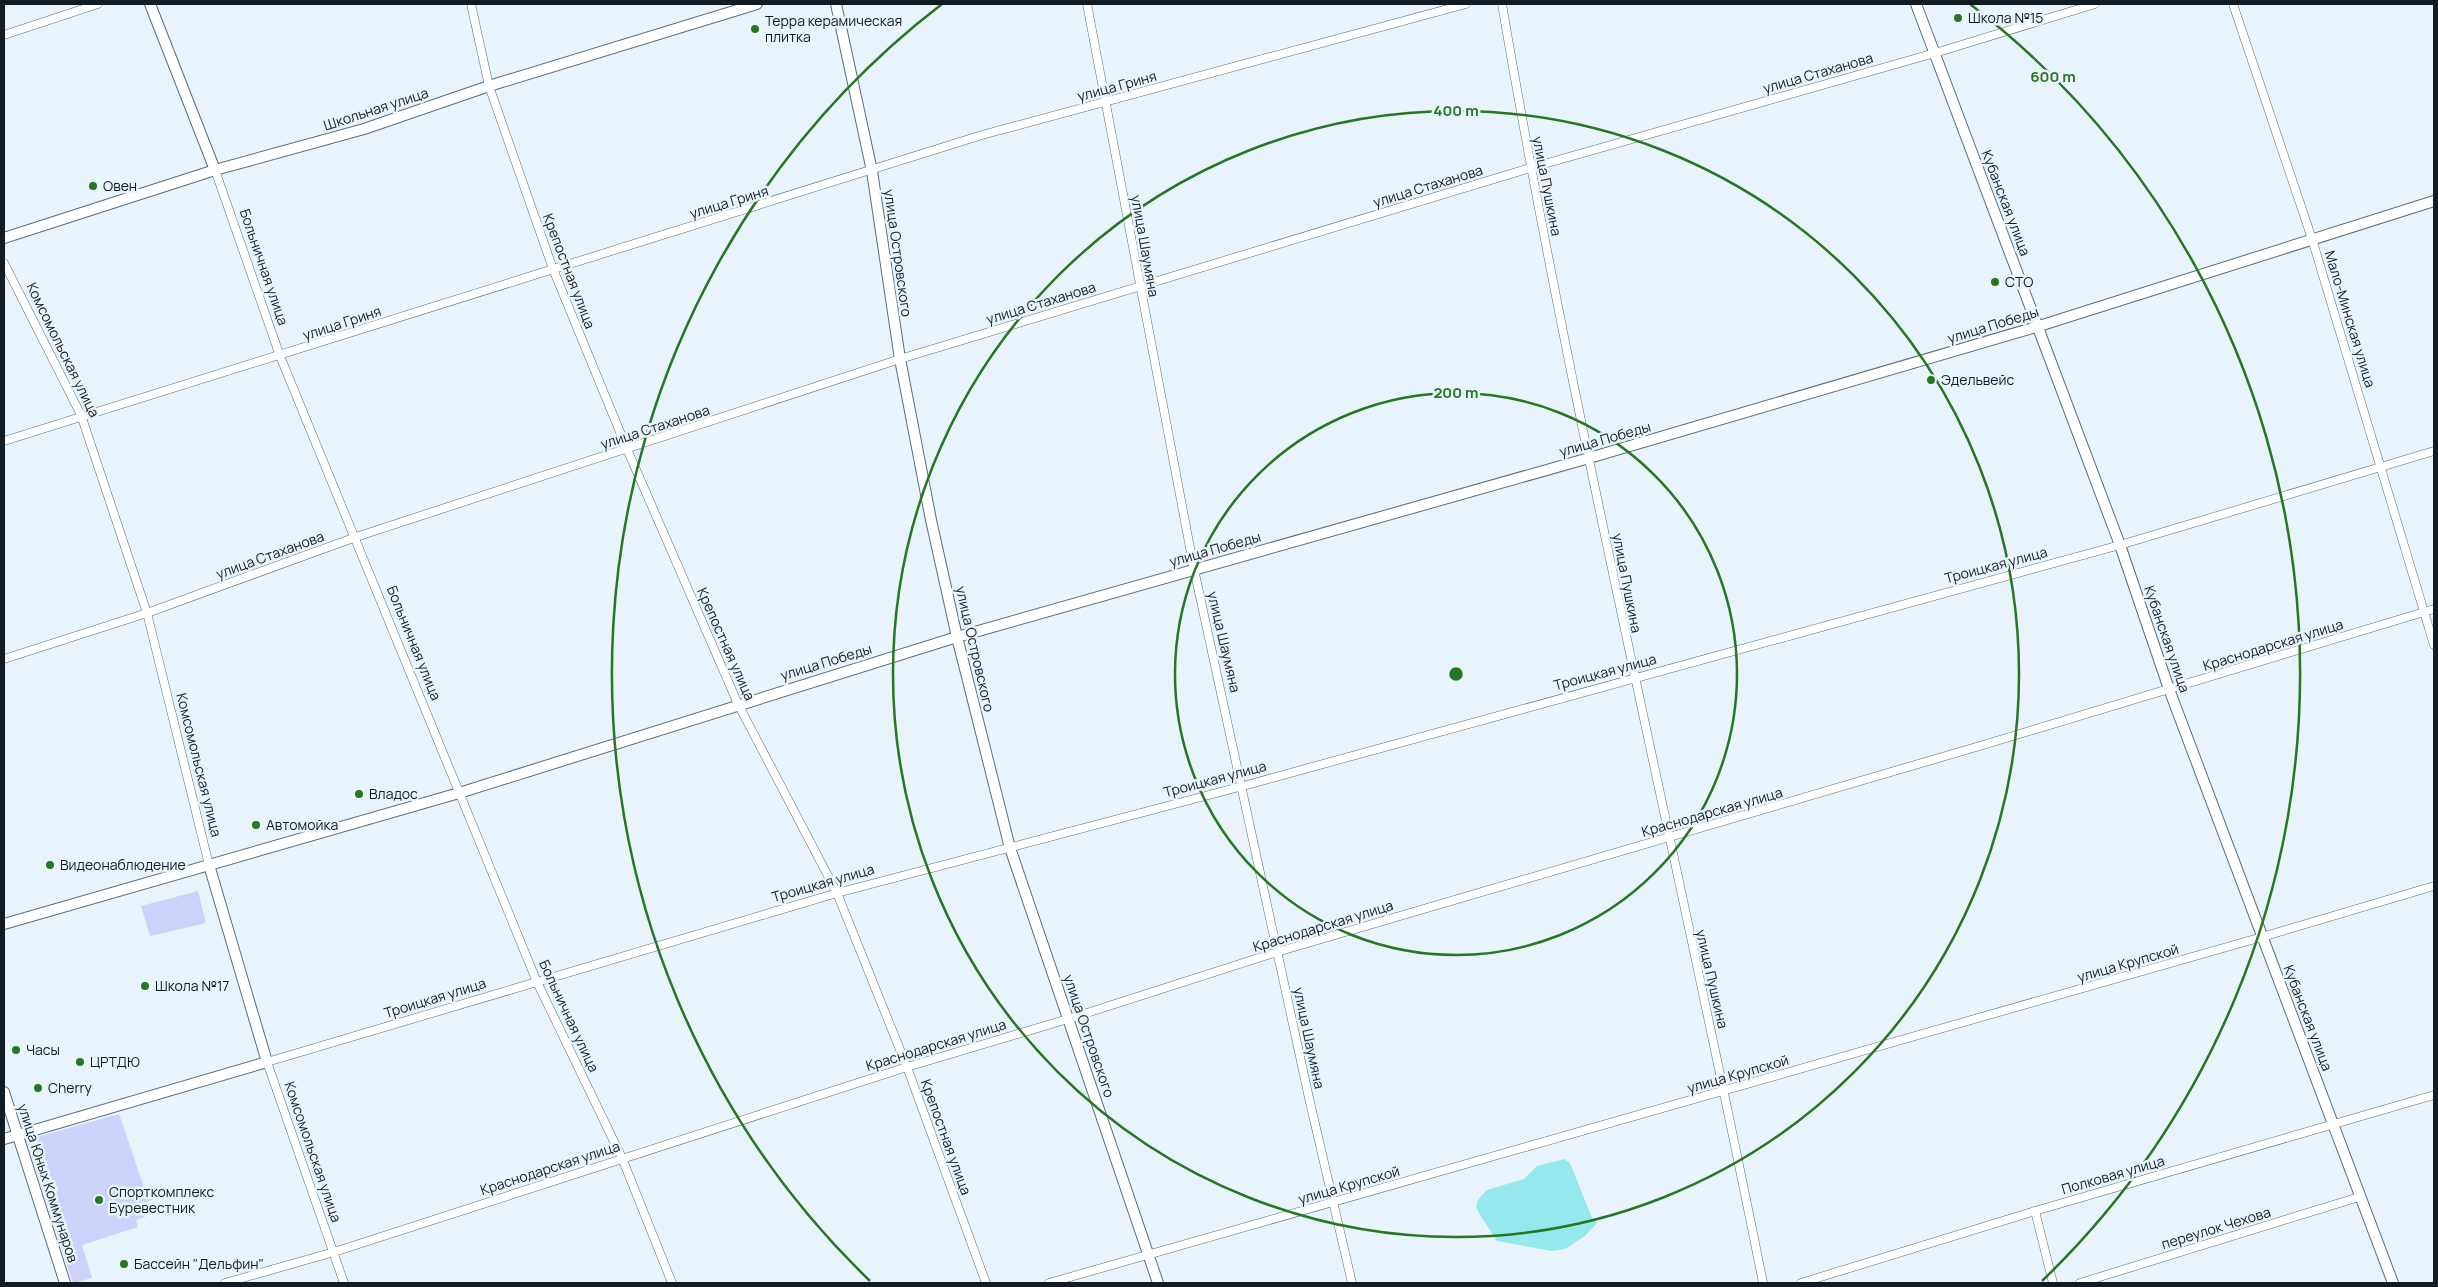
<svg xmlns="http://www.w3.org/2000/svg" width="2438" height="1287" font-family="Manrope,sans-serif">
	<style>
		.green { fill: #cdd2fa }
		.water { fill: #94e8ee }
		.lines { fill: none; stroke-linecap: round; stroke-linejoin: round }
		.minor-casing { stroke: #586f80; stroke-width: 9 }
		.tertiary-casing { stroke: #586f80; stroke-width: 12 }
		.minor { stroke: #fff; stroke-width: 8 }
		.tertiary { stroke: #fff; stroke-width: 10 }
		.ring { fill: none; stroke: #257721; stroke-width: 2.5 }
		.poi-dot { fill: #257721; stroke: #e8f3fb; stroke-width: 2 }
		.labels { text-anchor: middle; stroke-width: 5; stroke-linejoin: round; paint-order: stroke }
		.poi-label { font-size: 14px; fill: #131c23; stroke: #e8f3fb; text-anchor: start }
		.street-label { font-size: 14px; fill: #131c23; stroke: #e8f3fb }
		.centre { fill: #257721; stroke: #e8f3fb; stroke-width: 2.5 }
		.ring-label { font-size: 15px; text-anchor: middle; font-weight: bold; fill: #257721; stroke: #e8f3fb; stroke-width: 5; stroke-linejoin: round; paint-order: stroke }
	</style>
	<rect width="100%" height="100%" fill="#e8f3fb"/>
	<g class="green">
		<path d="M198 891 206 923 150 936 141 906Z"/>
		<path d="M119 1114 146 1193 159 1192 161 1197 143 1203 145 1217 136 1220 138 1227 82 1245 92 1278 73 1283 26 1140Z"/>
	</g>
	<path class="water" d="M1564 1159 1570 1163 1592 1218 1597 1223 1585 1236 1565 1249 1552 1251 1497 1241 1479 1213 1476 1206 1478 1200 1487 1190 1524 1179 1537 1166Z"/>
	<g class="lines">
		<defs>
			<g id="minor">
				<path d="M471 4 489 86 553 269 627 449 738 704 837 893 907 1067 986 1283"/>
				<path d="M1087 4 1194 569 1309 1098 1352 1283"/>
				<path d="M1502 4C1575 433 1678 856 1763 1283"/>
				<path d="M2233 4 2312 239 2434 645"/>
				<path d="M4 35 98 4"/>
				<path d="M215 170 280 356 537 982 622 1158 672 1283"/>
				<path d="M4 263 81 415 147 613 209 865"/>
				<path d="M4 441 982 135 1466 4"/>
				<path d="M4 659 147 613 356 537 900 359 1530 168 1935 53 2095 4"/>
				<path d="M2035 1211 2053 1283"/>
				<path d="M225 1283 334 1252 907 1067 1068 1019 1277 952 1983 745 2434 609"/>
				<path d="M344 1283 267 1062 837 893 1243 786 2120 545 2434 451"/>
				<path d="M1049 1283 2262 937 2434 886"/>
				<path d="M1801 1283 2035 1211 2434 1095"/>
				<path d="M2080 1283 2359 1197"/>
			</g>
			<g id="tertiary">
				<path d="M150 4 215 170"/>
				<path d="M836 4 872 171 900 359 931 520 957 637 1010 848 1158 1283"/>
				<path d="M1916 4 2120 545 2169 689 2393 1283"/>
				<path d="M4 238 215 170 364 129 489 86 757 4"/>
				<path d="M4 924 459 793 957 637 1589 458 2036 327 2434 201"/>
				<path d="M4 1092 65 1283"/>
				<path d="M4 1139 267 1062 209 865"/>
			</g>
		</defs>
		<use href="#minor" class="minor-casing"/>
		<use href="#tertiary" class="tertiary-casing"/>
		<use href="#minor" class="minor"/>
		<use href="#tertiary" class="tertiary"/>
	</g>
	<g class="ring">
		<circle cx="1456" cy="674" r="281"/>
		<circle cx="1456" cy="674" r="563"/>
		<path d="M870 1281A844 844 0 0 1 942 4M1970 4A844 844 0 0 1 2042 1281"/>
	</g>
	<g class="poi-dot">
		<circle cx="1958" cy="18" r="5"/>
		<circle cx="755" cy="29" r="5"/>
		<circle cx="93" cy="186" r="5"/>
		<circle cx="1995" cy="282" r="5"/>
		<circle cx="1931" cy="380" r="5"/>
		<circle cx="359" cy="794" r="5"/>
		<circle cx="256" cy="825" r="5"/>
		<circle cx="50" cy="865" r="5"/>
		<circle cx="145" cy="986" r="5"/>
		<circle cx="16" cy="1050" r="5"/>
		<circle cx="80" cy="1062" r="5"/>
		<circle cx="38" cy="1088" r="5"/>
		<circle cx="99" cy="1200" r="5"/>
		<circle cx="124" cy="1264" r="5"/>
	</g>
	<g class="labels">
		<g class="poi-label">
			<text x="1968" y="23">Школа №15</text>
			<text x="765" y="26">Терра керамическая<tspan x="765" dy="16">плитка</tspan></text>
			<text x="103" y="191">Овен</text>
			<text x="2005" y="287">СТО</text>
			<text x="1941" y="385">Эдельвейс</text>
			<text x="369" y="799">Владос</text>
			<text x="266" y="830">Автомойка</text>
			<text x="60" y="870">Видеонаблюдение</text>
			<text x="155" y="991">Школа №17</text>
			<text x="26" y="1055">Часы</text>
			<text x="90" y="1067">ЦРТДЮ</text>
			<text x="48" y="1093">Cherry</text>
			<text x="109" y="1197">Cпорткомплекс<tspan x="109" dy="16">Буревестник</tspan></text>
			<text x="134" y="1269">Бассейн "Дельфин"</text>
		</g>
		<g class="street-label">
			<text transform="translate(1818 73) rotate(-16)" y="5">улица Стаханова</text>
			<text transform="translate(1117 86) rotate(-15)" y="5">улица Гриня</text>
			<text transform="translate(376 109) rotate(-18)" y="5">Школьная улица</text>
			<text transform="translate(1428 186) rotate(-17)" y="5">улица Стаханова</text>
			<text transform="translate(1547 186) rotate(79)" y="5">улица Пушкина</text>
			<text transform="translate(729 202) rotate(-17)" y="5">улица Гриня</text>
			<text transform="translate(2006 203) rotate(69)" y="5">Кубанская улица</text>
			<text transform="translate(1145 246) rotate(80)" y="5">улица Шаумяна</text>
			<text transform="translate(898 253) rotate(82)" y="5">улица Островского</text>
			<text transform="translate(264 267) rotate(71)" y="5">Больничная улица</text>
			<text transform="translate(569 271) rotate(69)" y="5">Крепостная улица</text>
			<text transform="translate(1041 303) rotate(-17)" y="5">улица Стаханова</text>
			<text transform="translate(2350 319) rotate(73)" y="5">Мало-Минская улица</text>
			<text transform="translate(342 323) rotate(-18)" y="5">улица Гриня</text>
			<text transform="translate(1993 325) rotate(-17)" y="5">улица Победы</text>
			<text transform="translate(63 350) rotate(64)" y="5">Комсомольская улица</text>
			<text transform="translate(655 427) rotate(-18)" y="5">улица Стаханова</text>
			<text transform="translate(1605 439) rotate(-16)" y="5">улица Победы</text>
			<text transform="translate(1215 549) rotate(-16)" y="5">улица Победы</text>
			<text transform="translate(270 555) rotate(-20)" y="5">улица Стаханова</text>
			<text transform="translate(1996 565) rotate(-15)" y="5">Троицкая улица</text>
			<text transform="translate(1627 583) rotate(79)" y="5">улица Пушкина</text>
			<text transform="translate(2167 639) rotate(71)" y="5">Кубанская улица</text>
			<text transform="translate(1224 642) rotate(77)" y="5">улица Шаумяна</text>
			<text transform="translate(414 643) rotate(68)" y="5">Больничная улица</text>
			<text transform="translate(726 644) rotate(66)" y="5">Крепостная улица</text>
			<text transform="translate(2273 645) rotate(-17)" y="5">Краснодарская улица</text>
			<text transform="translate(975 649) rotate(77)" y="5">улица Островского</text>
			<text transform="translate(826 662) rotate(-17)" y="5">улица Победы</text>
			<text transform="translate(1605 672) rotate(-15)" y="5">Троицкая улица</text>
			<text transform="translate(199 765) rotate(76)" y="5">Комсомольская улица</text>
			<text transform="translate(1215 779) rotate(-15)" y="5">Троицкая улица</text>
			<text transform="translate(1712 812) rotate(-16)" y="5">Краснодарская улица</text>
			<text transform="translate(823 883) rotate(-16)" y="5">Троицкая улица</text>
			<text transform="translate(1323 926) rotate(-17)" y="5">Краснодарская улица</text>
			<text transform="translate(2128 963) rotate(-16)" y="5">улица Крупской</text>
			<text transform="translate(1712 979) rotate(77)" y="5">улица Пушкина</text>
			<text transform="translate(435 998) rotate(-17)" y="5">Троицкая улица</text>
			<text transform="translate(569 1016) rotate(65)" y="5">Больничная улица</text>
			<text transform="translate(2308 1018) rotate(69)" y="5">Кубанская улица</text>
			<text transform="translate(1089 1036) rotate(71)" y="5">улица Островского</text>
			<text transform="translate(1309 1038) rotate(78)" y="5">улица Шаумяна</text>
			<text transform="translate(936 1045) rotate(-17)" y="5">Краснодарская улица</text>
			<text transform="translate(1738 1074) rotate(-16)" y="5">улица Крупской</text>
			<text transform="translate(946 1137) rotate(70)" y="5">Крепостная улица</text>
			<text transform="translate(313 1152) rotate(71)" y="5">Комсомольская улица</text>
			<text transform="translate(550 1168) rotate(-18)" y="5">Краснодарская улица</text>
			<text transform="translate(2113 1175) rotate(-16)" y="5">Полковая улица</text>
			<text transform="translate(48 1183) rotate(72)" y="5">улица Юных Коммунаров</text>
			<text transform="translate(1349 1185) rotate(-16)" y="5">улица Крупской</text>
			<text transform="translate(2216 1228) rotate(-17)" y="5">переулок Чехова</text>
		</g>
	</g>
	<circle cx="1456" cy="674" r="8" class="centre"/>
	<g class="ring-label">
		<text x="2053" y="82">600 m</text>
		<text x="1456" y="116">400 m</text>
		<text x="1456" y="398">200 m</text>
	</g>
	<rect width="2438" height="1287" fill="none" stroke="#131c23" stroke-width="10"/>
</svg>
